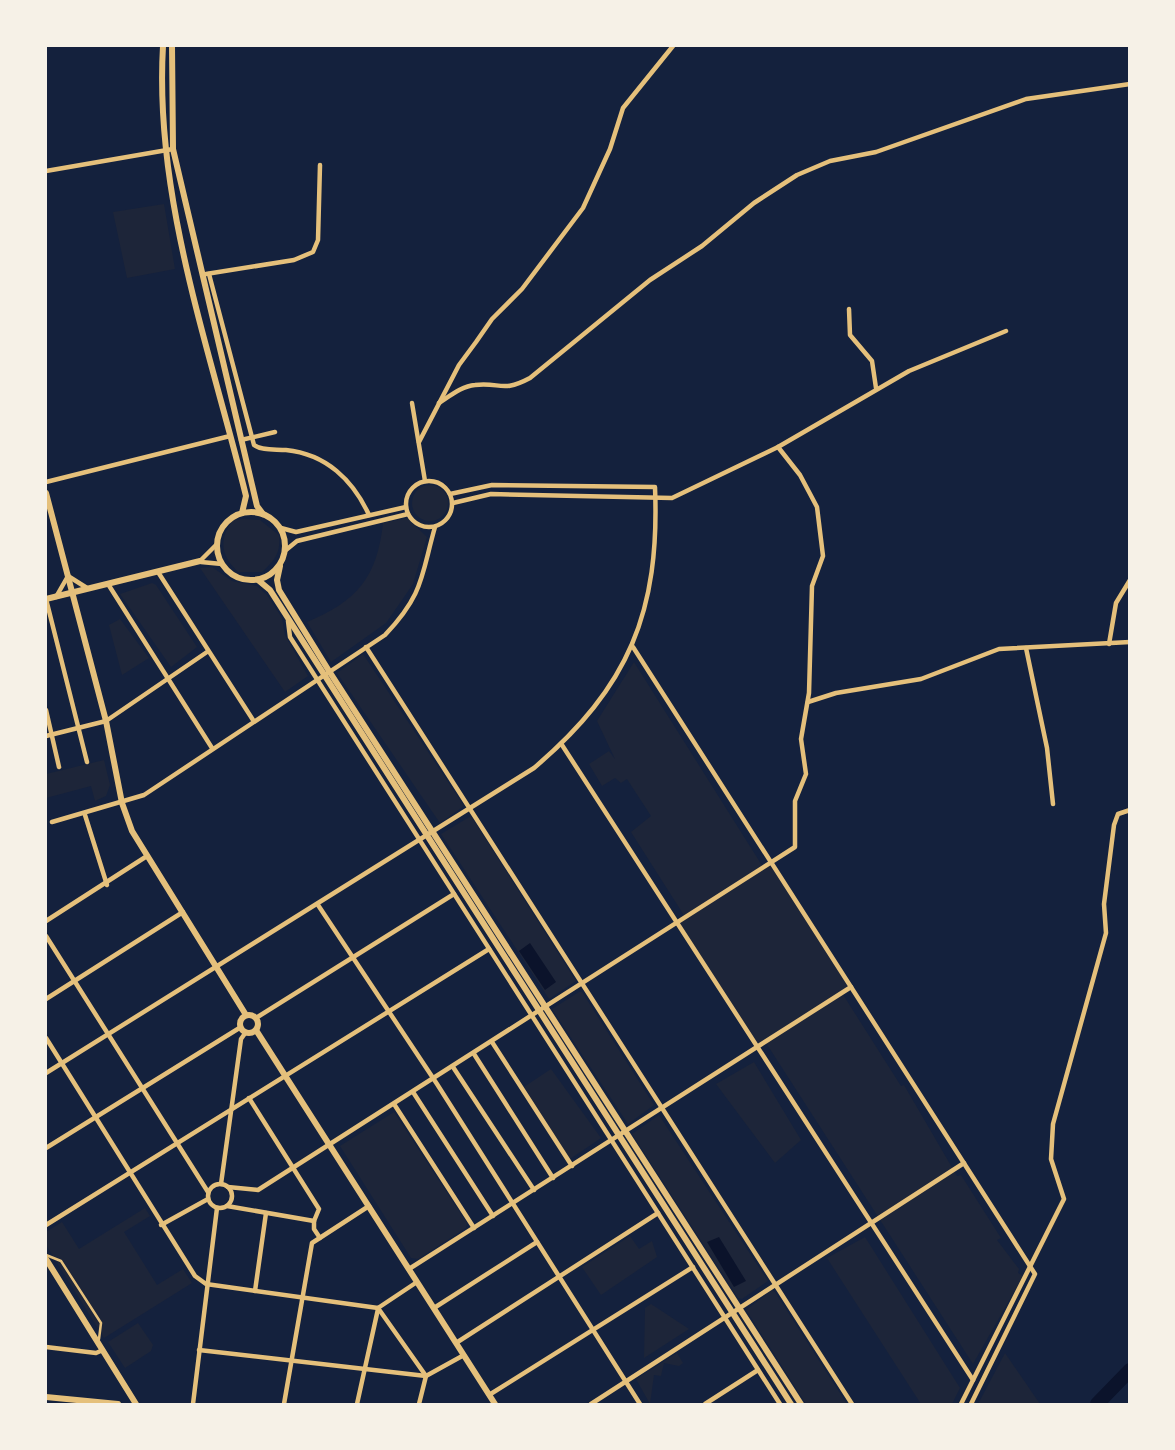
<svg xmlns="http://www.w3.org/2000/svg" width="1175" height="1450" font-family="Jost,sans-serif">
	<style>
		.green { fill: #1d2539 }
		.water { fill: #0b132b }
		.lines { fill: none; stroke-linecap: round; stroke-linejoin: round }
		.river { stroke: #0b132b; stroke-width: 14 }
		.service { stroke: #e5c07b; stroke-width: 2.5 }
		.minor { stroke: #e5c07b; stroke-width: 4.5 }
		.tertiary { stroke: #e5c07b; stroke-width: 6 }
	</style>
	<rect width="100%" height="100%" fill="#14213d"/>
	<g class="green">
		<path d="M164 204 175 269 127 278 113 212Z"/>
		<circle cx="430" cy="503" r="18"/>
		<path d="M407 518 427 537 413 584 386 623 331 662 307 622C357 601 377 578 383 523Z"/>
		<path d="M244 519 260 520 279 535C281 553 275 560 262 572H238C221 556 218 540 233 520Z"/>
		<path d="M212 567 232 581 257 586 267 595 282 618 285 635 308 676 285 692 200 568Z"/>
		<path d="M152 583 156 585 197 647 171 667 120 594Z"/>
		<path d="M120 619 149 658 122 675 109 625Z"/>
		<path d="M363 654 464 806 440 823 337 673Z"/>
		<path d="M634 662 763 867 771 863 851 987 842 993 901 1086 904 1085 957 1176 961 1175 1001 1238 997 1240 1019 1269 1018 1273 1023 1276 973 1364 766 1043 756 1049 676 923 685 917 631 832 651 816 627 779 621 783 615 778 602 786 589 764 609 751 615 759 597 721Z"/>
		<path d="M104 760 110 785 106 796 95 801 91 786 46 798V774Z"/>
		<path d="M471 816 576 981 549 999 441 834Z"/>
		<path d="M579 992H582L654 1105 628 1124 552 1009Z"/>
		<path d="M754 1062 801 1140 775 1163 716 1084Z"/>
		<path d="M551 1069 601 1138 570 1159 524 1087Z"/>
		<path d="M394 1112 467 1223 466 1228 418 1259 411 1258 340 1146Z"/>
		<path d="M659 1115 768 1281 742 1299 738 1298 632 1134Z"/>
		<path d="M145 1208 150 1216 124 1232 157 1285 183 1269 192 1283 104 1338 46 1245V1232L62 1222 79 1249Z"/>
		<path d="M630 1236 639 1249 652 1241 657 1257 601 1295 582 1267Z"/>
		<path d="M865 1237 960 1388 952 1404H921L827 1258Z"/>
		<path d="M772 1290 775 1292 847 1404H806L746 1310Z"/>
		<path d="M651 1304 689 1329 644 1358 645 1308Z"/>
		<path d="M138 1323 153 1345 151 1351 125 1368 108 1342Z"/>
		<path d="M677 1353 683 1363 679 1366 664 1363 661 1376 654 1375 650 1404 636 1379Z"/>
		<path d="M1005 1353 1040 1404H978Z"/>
	</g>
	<g class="water">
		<path d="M530 943 556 982 545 990 519 951Z"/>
		<path d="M719 1237 746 1281 734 1287 707 1242Z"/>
	</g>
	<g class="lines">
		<path class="river" d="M1097 1404 1130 1370"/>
		<path class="service" d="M46 1255 61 1261 101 1323 99 1339"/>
		<g class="minor">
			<path d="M46 171 173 149"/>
			<path d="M206 274 294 260 313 252 318 240 320 165"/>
			<path d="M209 274 254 445C262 451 275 449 286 450 326 454 353 480 369 515"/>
			<path d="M849 309 850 335 872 361 876 388"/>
			<path d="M412 403 425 481"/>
			<path d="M439 403C450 396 462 386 475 385 501 382 502 393 530 378L650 280 702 246 754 203 797 175 830 161 876 152 1026 99 1130 84"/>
			<path d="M241 440 275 432"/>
			<path d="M419 442 459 365 476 342 492 319 522 289 583 208 610 149 623 108 673 46"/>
			<circle cx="429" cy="504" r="23"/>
			<path d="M46 482 230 436"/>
			<path d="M453 503 491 494 672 498 778 447 909 371 1006 331"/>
			<path d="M281 528 296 532 406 507"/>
			<path d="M286 550 297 541 408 514"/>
			<path d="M200 561 217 544"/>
			<path d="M201 562 222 564"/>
			<path d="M158 572 253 720"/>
			<path d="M108 584 212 748"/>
			<path d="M56 597 68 576 87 588"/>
			<path d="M46 599 87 762"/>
			<path d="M288 621 290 637 780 1404"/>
			<path d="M1109 644 1116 603 1130 580"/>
			<path d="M366 647 852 1404"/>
			<path d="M633 647 1035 1274 971 1404"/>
			<path d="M1026 648 1047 748 1053 804"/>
			<path d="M808 702 836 693 921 679 999 649 1130 642"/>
			<path d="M46 710 59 767"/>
			<path d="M46 736 106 721 207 652"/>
			<path d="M562 745 973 1380"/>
			<path d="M85 815 107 885"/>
			<path d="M52 822 144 795 385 635C424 594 421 576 435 527"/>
			<path d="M318 905 437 1084 640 1404"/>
			<path d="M46 921 147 856"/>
			<path d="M46 936 208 1192"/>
			<path d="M46 999 183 912"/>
			<path d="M256 1018 454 894"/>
			<path d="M46 1038 195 1276 206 1284 378 1308 417 1282"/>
			<path d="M492 1042 572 1166"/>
			<path d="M474 1054 553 1178"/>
			<path d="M453 1067 534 1190"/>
			<path d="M46 1073 534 768C629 687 660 612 655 487L492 485 450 494"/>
			<path d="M413 1092 493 1216"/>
			<path d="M249 1098 319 1209 314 1221"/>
			<path d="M394 1104 474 1228"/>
			<path d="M46 1148 241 1027"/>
			<circle cx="220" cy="1196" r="12"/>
			<path d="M221 1184 241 1039 246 1032"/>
			<path d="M228 1187 258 1190 795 847V801L806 774 801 739 809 693 812 586 823 556 817 507 800 475 778 447"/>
			<path d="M227 1206 314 1221"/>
			<path d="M314 1221V1229L320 1238"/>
			<path d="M46 1225 489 949"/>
			<path d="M161 1225 208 1199"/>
			<path d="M409 1269 851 987"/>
			<path d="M255 1291 266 1213"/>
			<path d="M378 1308 426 1376 419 1404"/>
			<path d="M434 1308 537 1242"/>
			<path d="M456 1343 658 1213"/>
			<path d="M46 1347 96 1353 103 1350"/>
			<path d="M199 1350 426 1376 464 1355"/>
			<path d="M489 1395 693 1267"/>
			<path d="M193 1404 217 1208"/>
			<path d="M284 1404 312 1243 369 1206"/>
			<path d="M357 1404 378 1309"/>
			<path d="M591 1404 964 1163"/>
			<path d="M705 1404 758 1370"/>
			<path d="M961 1404 1064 1199 1051 1159 1053 1124 1106 933 1104 904 1114 825 1118 814 1130 810"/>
		</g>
		<g class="tertiary">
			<path d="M163 46C154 198 210 349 246 496L242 513"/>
			<path d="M172 46 173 149 257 506 263 514"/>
			<path d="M46 493 106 721 122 803 132 831 246 1015"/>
			<circle cx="251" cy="546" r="34"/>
			<path d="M280 566 277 580 279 590 329 671 801 1404"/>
			<path d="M258 580 270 590 791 1404"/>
			<path d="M46 599 200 561"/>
			<circle cx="249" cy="1024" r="9"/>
			<path d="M256 1030 495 1404"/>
			<path d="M46 1259 136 1404"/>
			<path d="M46 1397 118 1404"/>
		</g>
	</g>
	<rect width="1175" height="1450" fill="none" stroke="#f6f1e7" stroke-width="94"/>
</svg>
